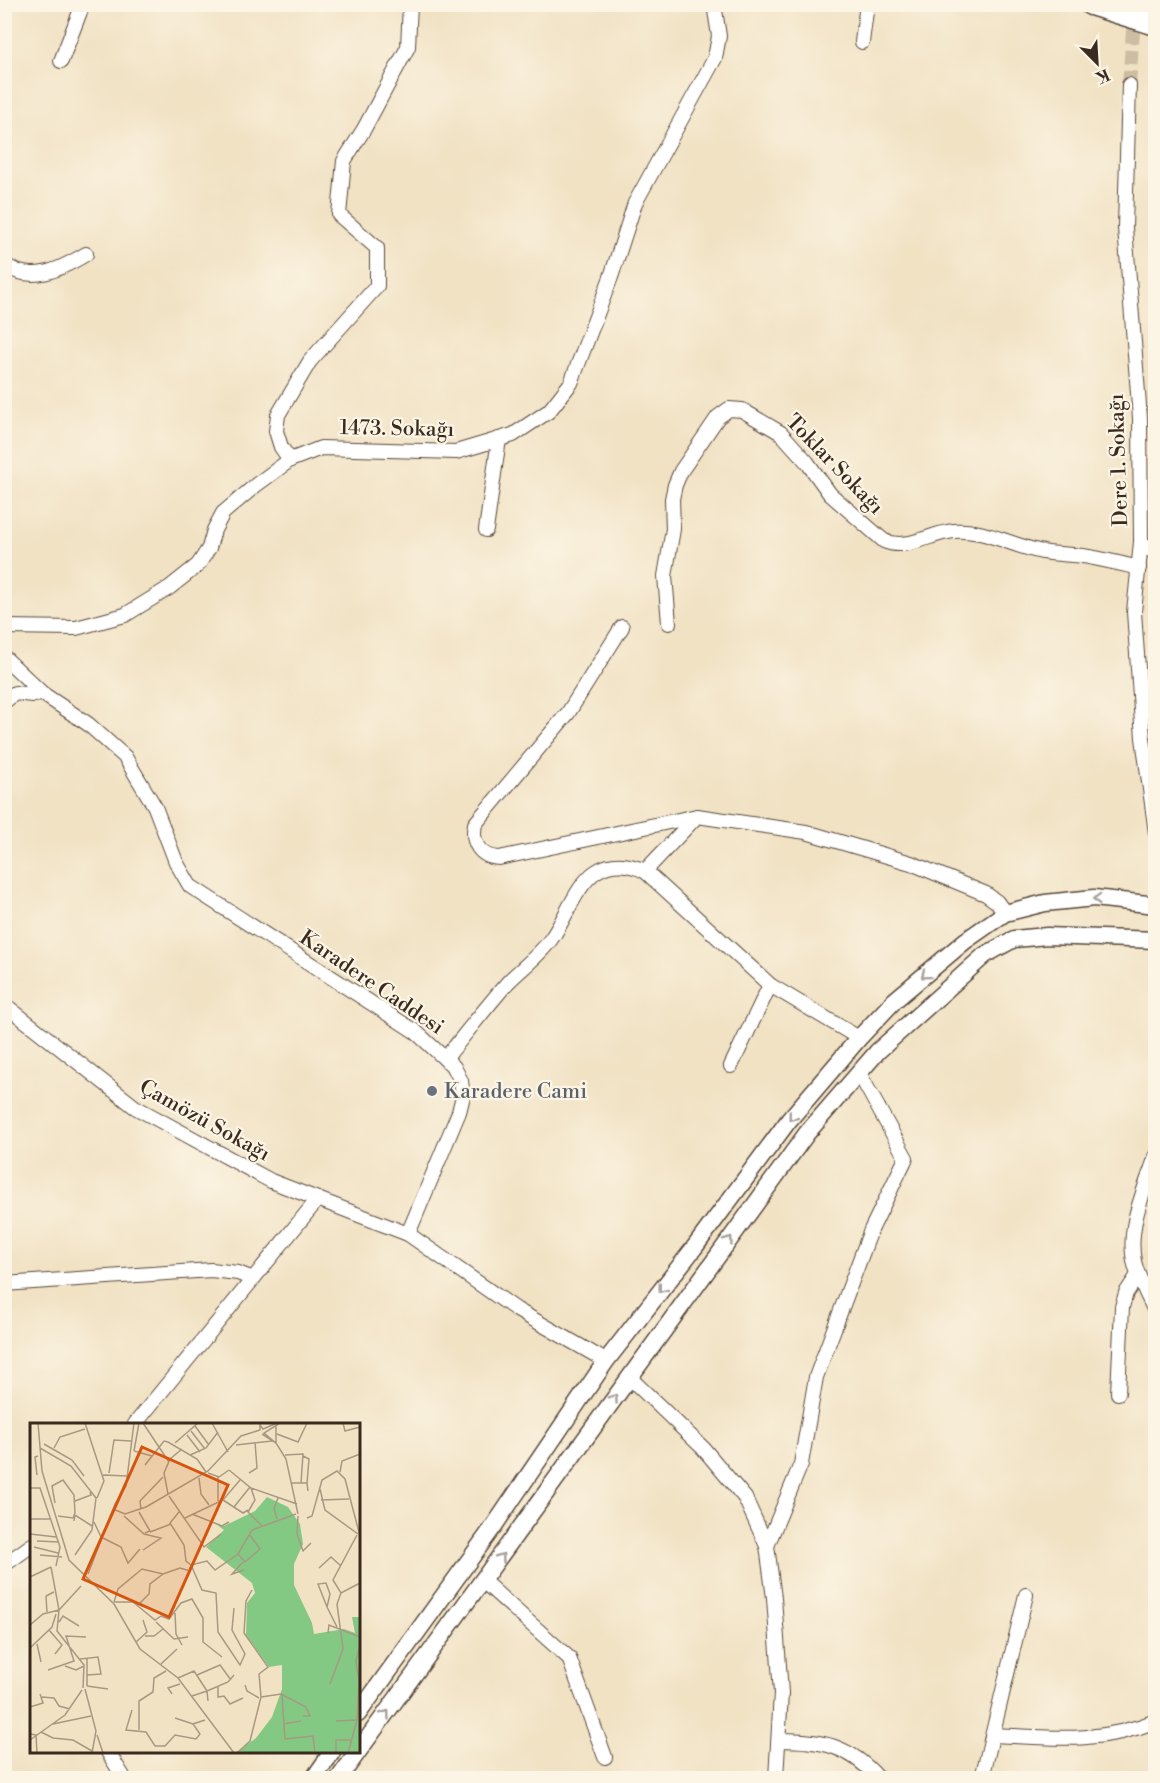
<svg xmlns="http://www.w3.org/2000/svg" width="1160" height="1783" font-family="'Libre Bodoni',serif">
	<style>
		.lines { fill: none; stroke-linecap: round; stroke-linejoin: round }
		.minor-tunnel { stroke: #cdbda3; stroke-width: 14; stroke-dasharray: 14 7; stroke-linecap: butt }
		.minor-casing { stroke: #564637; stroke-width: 16 }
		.tertiary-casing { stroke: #564637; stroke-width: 19 }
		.trunk-casing { stroke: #564637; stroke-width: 25 }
		.minor { stroke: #fff; stroke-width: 14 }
		.tertiary { stroke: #fff; stroke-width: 16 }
		.trunk { stroke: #fff; stroke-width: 22 }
		.oneway { stroke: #a79f9a }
		.worship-dot { fill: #6b7280; stroke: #fcf5e5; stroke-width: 2 }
		.labels { text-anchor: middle; stroke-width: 4.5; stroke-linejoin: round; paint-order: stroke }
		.street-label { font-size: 21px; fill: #3b2a1e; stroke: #fcf5e5 }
		.worship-label { font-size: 21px; fill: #5b616d; stroke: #fcf5e5; text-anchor: start }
		.inset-road { fill: none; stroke: #a89882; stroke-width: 1.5 }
		.view { fill: #d7540e; fill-opacity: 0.15; stroke: #d7540e; stroke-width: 3 }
		.inset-edge { fill: none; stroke: #3b2a1e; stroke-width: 3 }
	</style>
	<rect width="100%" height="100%" fill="#fcf5e5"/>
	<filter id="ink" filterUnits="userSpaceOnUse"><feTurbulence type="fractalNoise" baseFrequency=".0167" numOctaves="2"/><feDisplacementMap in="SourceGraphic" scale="12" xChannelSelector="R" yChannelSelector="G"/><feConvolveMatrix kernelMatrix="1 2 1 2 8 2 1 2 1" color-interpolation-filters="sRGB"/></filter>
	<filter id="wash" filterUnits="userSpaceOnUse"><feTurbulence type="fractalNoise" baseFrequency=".008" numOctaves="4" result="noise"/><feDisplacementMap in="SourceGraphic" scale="24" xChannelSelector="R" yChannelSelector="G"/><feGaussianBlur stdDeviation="1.35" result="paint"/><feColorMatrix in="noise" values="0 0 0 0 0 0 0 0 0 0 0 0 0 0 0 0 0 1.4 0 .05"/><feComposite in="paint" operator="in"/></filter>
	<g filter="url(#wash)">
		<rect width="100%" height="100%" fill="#f1e2c4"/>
	</g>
	<g filter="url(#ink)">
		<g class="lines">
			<path class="minor-tunnel" d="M1129 85 1135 4"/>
			<defs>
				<g id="minor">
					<path d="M862 42 867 4"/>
					<path d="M61 61 83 4"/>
					<path d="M1129 85 1125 228 1140 418 1141 542 1134 612 1143 738 1156 833"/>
					<path d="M4 264C31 285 61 269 86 254"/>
					<path d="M290 460 281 447 276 431 278 415 310 361 377 286V248L339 215 344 161 364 129 408 47 410 4"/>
					<path d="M486 530 499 439"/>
					<path d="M1141 542 1156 554"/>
					<path d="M669 623 665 576 673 529 672 499 675 485 681 471 718 417 729 409 742 410 781 433 807 462 830 494 884 541C908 551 930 533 954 531 984 528 1014 547 1043 552 1058 555 1074 554 1089 557 1106 560 1122 564 1139 568"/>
					<path d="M4 627 76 628 125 615 169 588 198 565 209 548 214 530 223 513 256 485 290 460 321 448 456 452 513 435 549 411 571 383 611 277 635 203 715 58 719 36 714 4"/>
					<path d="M622 627 568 713 475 824C471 843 480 857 499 858L697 816 806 832 911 863 986 894 997 902 1005 913"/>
					<path d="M4 657 43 694 88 724 125 757 155 807 176 862 190 886 416 1032 454 1067 461 1081 463 1096 459 1112 408 1234"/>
					<path d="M4 702 15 693 32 695 43 694"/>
					<path d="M697 816 645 871 770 985 859 1038"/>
					<path d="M4 1004 135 1107 271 1181 408 1234 517 1310 606 1361"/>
					<path d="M445 1059C466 1033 487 1006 509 981 523 967 540 955 551 939 565 920 577 883 597 871 613 861 629 864 645 871"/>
					<path d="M731 1066 770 985"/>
					<path d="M1156 1156C1145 1189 1127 1226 1134 1261 1138 1279 1148 1296 1156 1313"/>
					<path d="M4 1284 211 1270 238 1273 253 1279"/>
					<path d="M629 1377 703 1448 745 1498 767 1546 774 1598 781 1693 776 1778"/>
					<path d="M1118 1393 1122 1307 1126 1293 1138 1275"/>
					<path d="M135 1424 318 1199"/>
					<path d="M767 1546 801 1464 816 1377 871 1230 906 1158 859 1073"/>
					<path d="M4 1565 32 1545"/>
					<path d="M483 1581 569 1658 605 1757"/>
					<path d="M994 1735C1053 1738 1099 1744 1156 1721"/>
					<path d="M779 1740C821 1740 849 1745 878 1778"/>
					<path d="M108 1752 124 1778"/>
					<path d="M982 1778 1026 1595"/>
				</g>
				<g id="tertiary">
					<path d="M358 1714 494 1526 606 1361 694 1248 789 1120 859 1038 895 1000 965 941 1005 913 1045 903 1094 898 1156 905"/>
					<path d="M314 1778 332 1752"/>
					<path d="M339 1778 807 1133 878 1051 985 955 1014 939 1047 936 1156 940"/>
				</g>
				<path id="trunk" d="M1091 4 1156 24"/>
			</defs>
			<use href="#minor" class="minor-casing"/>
			<use href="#tertiary" class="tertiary-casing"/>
			<use href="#trunk" class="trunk-casing"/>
			<use href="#minor" class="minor"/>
			<use href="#tertiary" class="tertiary"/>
			<use href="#trunk" class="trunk"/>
		</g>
		<defs><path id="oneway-chevron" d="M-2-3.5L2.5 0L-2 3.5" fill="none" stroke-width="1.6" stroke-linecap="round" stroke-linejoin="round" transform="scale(1.5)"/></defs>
		<g class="oneway">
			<use href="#oneway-chevron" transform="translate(1097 899) rotate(-178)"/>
			<use href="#oneway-chevron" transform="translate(925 975) rotate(140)"/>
			<use href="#oneway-chevron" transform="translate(792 1117) rotate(129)"/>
			<use href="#oneway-chevron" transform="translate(729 1240) rotate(-54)"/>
			<use href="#oneway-chevron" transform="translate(662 1289) rotate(128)"/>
			<use href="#oneway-chevron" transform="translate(614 1398) rotate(-55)"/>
			<use href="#oneway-chevron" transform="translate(501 1557) rotate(-54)"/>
			<use href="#oneway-chevron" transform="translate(386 1714) rotate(-54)"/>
		</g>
	</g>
	<circle class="worship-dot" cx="432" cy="1091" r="6"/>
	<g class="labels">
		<g class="street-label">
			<text transform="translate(397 428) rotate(1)" y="7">1473. Sokağı</text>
			<text transform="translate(1118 460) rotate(-92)" y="7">Dere 1. Sokağı</text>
			<text transform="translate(835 464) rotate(46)" y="7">Toklar Sokağı</text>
			<text transform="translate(372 982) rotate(34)" y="7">Karadere Caddesi</text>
			<text transform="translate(205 1120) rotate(29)" y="7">Çamözü Sokağı</text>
		</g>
		<g class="worship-label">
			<text x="444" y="1098">Karadere Cami</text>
		</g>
	</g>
	<g transform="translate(30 1423)">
		<rect width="330" height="330" fill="#f1e2c4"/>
		<path d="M237 74 258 84 270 101 273 121 264 141V162L282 200 284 211 314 206 325 210 322 194H330V330H205L226 315 242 294 252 266V242L239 244 216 212 217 180 225 170 222 160 176 124 194 107 186 101 194 103 225 88Z" fill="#84c983"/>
		<path class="inset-road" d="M8 0 12 48 39 137 84 181 110 226 148 255 204 330M55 0 74 58 67 75M113 0 139 39M182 0 198 29M313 0 315 8 330 4M165 3 179 22M246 3V20L256 36 268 91M161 8 175 26M232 11 246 20 234 10 250 0M247 11 268 19 277 0M157 12 170 29M145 20 168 0M14 21 42 37 54 53M206 22 242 18M10 25 41 43 66 75 62 107 45 132M24 25 30 14 55 6M104 28 109 0M104 28 122 33M160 32 176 25 188 9M255 32 273 31 271 60M273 33 279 36 277 60M115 42 134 18 138 19 167 36 176 49M199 47 221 65 267 81M310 49 312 38 330 31M79 50 84 17 101 18M178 50 189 54 199 47M219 50 227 45 225 19M7 52 5 34 8 33M73 52 97 53M169 55 171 71 179 82M262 60H277L278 68M0 65H10L30 124 26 143M221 65 225 77 218 89 232 103M290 66 295 87 328 111M138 71 134 50 140 36 152 26M139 73 174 124 191 111M193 77 213 90 218 87M291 77 319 76M45 78 61 72 60 69M188 78V54M25 80 22 63 33 57 44 72 45 90 43 95 28 93M204 84 220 64M83 86 95 91 116 84 178 48 211 13 230 7V2L233 6 247 0M111 86 110 78 133 54M109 89 120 108 115 110M149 89 140 100 154 122 156 138 161 142 177 138 185 147 208 131 222 107 266 91M162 91 192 103 199 99M94 93 114 111 131 115 113 127M268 93 267 111 273 128 281 120M155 95 193 77 210 57M277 95 282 93 292 57 307 48 315 56 330 113M0 96H21M247 96 244 85 248 75M44 98 45 92 62 103M64 99 72 116M120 109 141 101M0 111 26 114M327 112 303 157 311 170 330 160M73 115 91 124 98 140 110 126M7 118 29 119M4 124 28 130M208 131 215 139 230 126 219 111M10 132 32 134M213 139 202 151 214 147M161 142 172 167 186 170 188 209 210 242 215 231 202 207 204 185M21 144 29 187 27 208 54 242 53 265M289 145 301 134 311 143M58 151 85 81 96 63 104 0M0 154 21 144M84 179H103L125 197 131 193 139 196 151 180 162 176 173 195V219L192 234M84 179 88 166 112 146 133 151 150 145 160 148V144M108 182 119 171 120 161 133 151M297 184 300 171 296 160 288 161 297 184 307 204M17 189 16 173 24 169M145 190 146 211 152 222M29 199 33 193 49 203M126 199 144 216 158 214M0 202 13 191 29 187 51 163M19 207 32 222 25 231M298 210 299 202 330 214M115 213H124L133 206M106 219 117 209 113 197M7 221 11 239M0 225 22 204 26 191M57 235V263M50 236 68 234 71 251 57 252M131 241 147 226M35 243 46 247 54 243M18 247 44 238 36 213 56 214M167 252 190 242 201 257M148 255 164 248 177 268 198 259 204 252M300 261 313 226 307 181 311 170M215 262 217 268 229 275M57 263 78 266M188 264V274L194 273 200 281 213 275M55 266 66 308 62 330M142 271 138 265 150 261M252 272 255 316 283 313 285 330M162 273 177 268 178 278M12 274 24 275 29 283 40 286M231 274 251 271 276 284 280 293H273M0 284 13 280 10 271M102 287 96 307 116 309 125 323H135L145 312 166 316 170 311 163 301 175 297M145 295 163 301M306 298 327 297M23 301 61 293M253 301 271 298M109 307V278L123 269 124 255 136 248M11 309 23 315 43 317 62 328M0 311 6 312 7 330M67 312 73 330M0 317 35 292 52 267M207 330 220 318 231 274 229 251 238 244 214 210 216 178 222 167M306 330V317H322M318 330 327 297 329 258 326 238 330 221"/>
		<path class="view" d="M112 24 198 62 139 194 53 156Z"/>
		<rect width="330" height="330" class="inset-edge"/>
	</g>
	<rect width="1160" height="1783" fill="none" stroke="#fcf5e5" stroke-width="24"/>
	<g transform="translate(1097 63) rotate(156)" stroke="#fcf5e5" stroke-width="4.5" paint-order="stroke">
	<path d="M0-4.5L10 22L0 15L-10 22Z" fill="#3b2a1e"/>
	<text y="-9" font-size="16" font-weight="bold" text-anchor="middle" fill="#3b2a1e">K</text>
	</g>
</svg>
